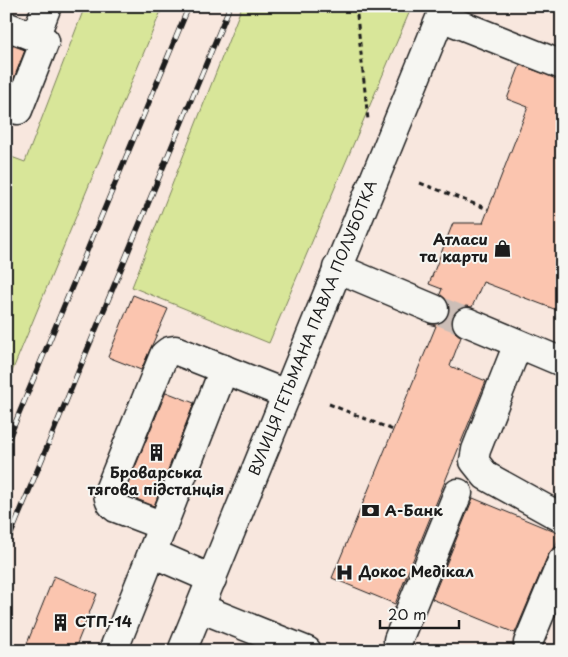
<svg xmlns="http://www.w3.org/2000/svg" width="568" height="657" font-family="'Playpen Sans',sans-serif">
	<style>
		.green { fill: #d8e699; stroke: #7a815a }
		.building { fill: #fbc5af; stroke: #1c1c1c }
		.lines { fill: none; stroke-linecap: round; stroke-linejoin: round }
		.minor-tunnel { stroke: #ccbeb7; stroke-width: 28; stroke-dasharray: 28 14; stroke-linecap: butt }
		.minor-casing { stroke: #1c1c1c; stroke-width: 31 }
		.path { stroke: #1c1c1c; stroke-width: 3; stroke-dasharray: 5 4; stroke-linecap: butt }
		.minor { stroke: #f6f6f2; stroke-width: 28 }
		.rail-casing { stroke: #1c1c1c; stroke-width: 5.5 }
		.rail { stroke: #f6f6f2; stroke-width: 4; stroke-dasharray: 11; stroke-linecap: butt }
		.labels { text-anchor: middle; stroke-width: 4; stroke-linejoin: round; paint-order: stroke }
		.poi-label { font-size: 15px; font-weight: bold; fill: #1c1c1c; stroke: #f6f6f2; text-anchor: start }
		.street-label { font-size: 15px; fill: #1c1c1c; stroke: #f6f6f2 }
	</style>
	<rect width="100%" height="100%" fill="#f8e7de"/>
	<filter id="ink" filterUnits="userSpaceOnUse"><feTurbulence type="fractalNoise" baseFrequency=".02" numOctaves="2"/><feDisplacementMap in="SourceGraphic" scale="10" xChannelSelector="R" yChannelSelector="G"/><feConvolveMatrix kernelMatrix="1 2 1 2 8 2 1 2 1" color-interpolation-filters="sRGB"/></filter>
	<g filter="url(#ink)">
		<g class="green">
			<path d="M85 6H163L6 386V155L25 162Z"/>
			<path d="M242 6H412L269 343 132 287Z"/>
		</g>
		<g class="building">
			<path d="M6 43 25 50 9 91H6Z"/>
			<path d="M520 65 562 80V312L483 282 472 307 466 306 458 309 453 316 452 324 455 332 461 337 450 366 486 381 395 604 332 578 436 326 428 324H436L443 322 449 315V307L447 300 440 294 442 289 429 284 453 223H483L528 107 507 99Z"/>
			<path d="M133 295 168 309 141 370 108 357Z"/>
			<path d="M166 392 194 403 154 506 124 494Z"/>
			<path d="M473 498 560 534 555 548 548 555 515 633 432 599Z"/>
			<path d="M54 576 97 594 74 651H24Z"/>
		</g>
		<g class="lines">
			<path class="minor-tunnel" d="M434 309 467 322"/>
			<defs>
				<g id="minor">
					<path d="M441 17 562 65"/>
					<path d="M6 26 45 41 18 110 6 106"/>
					<path d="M35 37 47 6"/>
					<path d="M337 268 434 309"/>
					<path d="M467 322 562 362"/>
					<path d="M518 344 476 450 474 461 486 476 562 518"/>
					<path d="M163 526 116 508C110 504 109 500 108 493L164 355 169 351 175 350 286 394"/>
					<path d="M152 553 224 369"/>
					<path d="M200 608 307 651"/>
					<path d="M398 640 458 493"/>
					<path d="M528 643 562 561"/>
					<path d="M113 651 152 553 212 579"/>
					<path d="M182 651 445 6"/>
				</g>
			</defs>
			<use href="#minor" class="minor-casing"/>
			<g class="path">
				<path d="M356 6 368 120"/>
				<path d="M420 183 488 209"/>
				<path d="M329 404 393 430"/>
			</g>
			<use href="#minor" class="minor"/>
			<defs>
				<g id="rail">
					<path d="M6 445 189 6"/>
					<path d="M6 546 230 6"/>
				</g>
			</defs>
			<use href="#rail" class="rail-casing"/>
			<use href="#rail" class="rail"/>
		</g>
	</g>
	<defs>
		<symbol id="shop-bare" viewBox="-9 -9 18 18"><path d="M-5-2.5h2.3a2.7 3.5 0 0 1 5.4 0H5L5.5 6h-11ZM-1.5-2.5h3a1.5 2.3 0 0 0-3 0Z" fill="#1c1c1c" stroke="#f6f6f2" stroke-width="2.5" paint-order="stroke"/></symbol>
		<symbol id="building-bare" viewBox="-9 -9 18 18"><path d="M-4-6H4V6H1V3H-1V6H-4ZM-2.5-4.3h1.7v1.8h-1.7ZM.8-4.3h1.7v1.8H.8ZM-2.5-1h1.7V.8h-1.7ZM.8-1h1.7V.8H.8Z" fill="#1c1c1c" stroke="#f6f6f2" stroke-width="2.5" paint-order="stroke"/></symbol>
		<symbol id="bank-bare" viewBox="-9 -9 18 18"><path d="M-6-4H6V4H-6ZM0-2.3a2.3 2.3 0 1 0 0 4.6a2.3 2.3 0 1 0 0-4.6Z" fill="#1c1c1c" stroke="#f6f6f2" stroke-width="2.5" paint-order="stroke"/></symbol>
		<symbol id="hospital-bare" viewBox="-9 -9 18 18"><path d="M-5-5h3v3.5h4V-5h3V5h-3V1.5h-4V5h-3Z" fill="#1c1c1c" stroke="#f6f6f2" stroke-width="2.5" paint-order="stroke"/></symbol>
	</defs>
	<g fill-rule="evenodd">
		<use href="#shop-bare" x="490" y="236" width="25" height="25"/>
		<use href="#building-bare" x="144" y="440" width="25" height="25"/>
		<use href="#bank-bare" x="358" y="498" width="25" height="25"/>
		<use href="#hospital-bare" x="332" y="560" width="25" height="25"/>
		<use href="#building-bare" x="48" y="610" width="25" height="25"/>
	</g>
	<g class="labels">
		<g class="poi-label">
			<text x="488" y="245" text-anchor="end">Атласи<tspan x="488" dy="17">та карти</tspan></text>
			<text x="156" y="478" text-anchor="middle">Броварська<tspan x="156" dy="17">тягова підстанція</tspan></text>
			<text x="385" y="516">А-Банк</text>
			<text x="359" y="577">Докос Медікал</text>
			<text x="75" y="627">СТП-14</text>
		</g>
		<g class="street-label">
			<text transform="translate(313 328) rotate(-68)" y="5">ВУЛИЦЯ ГЕТЬМАНА ПАВЛА ПОЛУБОТКА</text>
		</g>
	</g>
	<rect width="568" height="657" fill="none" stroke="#f6f6f2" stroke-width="25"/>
	<rect x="12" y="12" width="543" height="632" fill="none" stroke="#1c1c1c" stroke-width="2" filter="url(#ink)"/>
	<path d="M380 620v8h79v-8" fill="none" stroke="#1c1c1c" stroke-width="2.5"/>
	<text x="388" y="620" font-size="15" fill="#1c1c1c" stroke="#f6f6f2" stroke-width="4" paint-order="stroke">20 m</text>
</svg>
